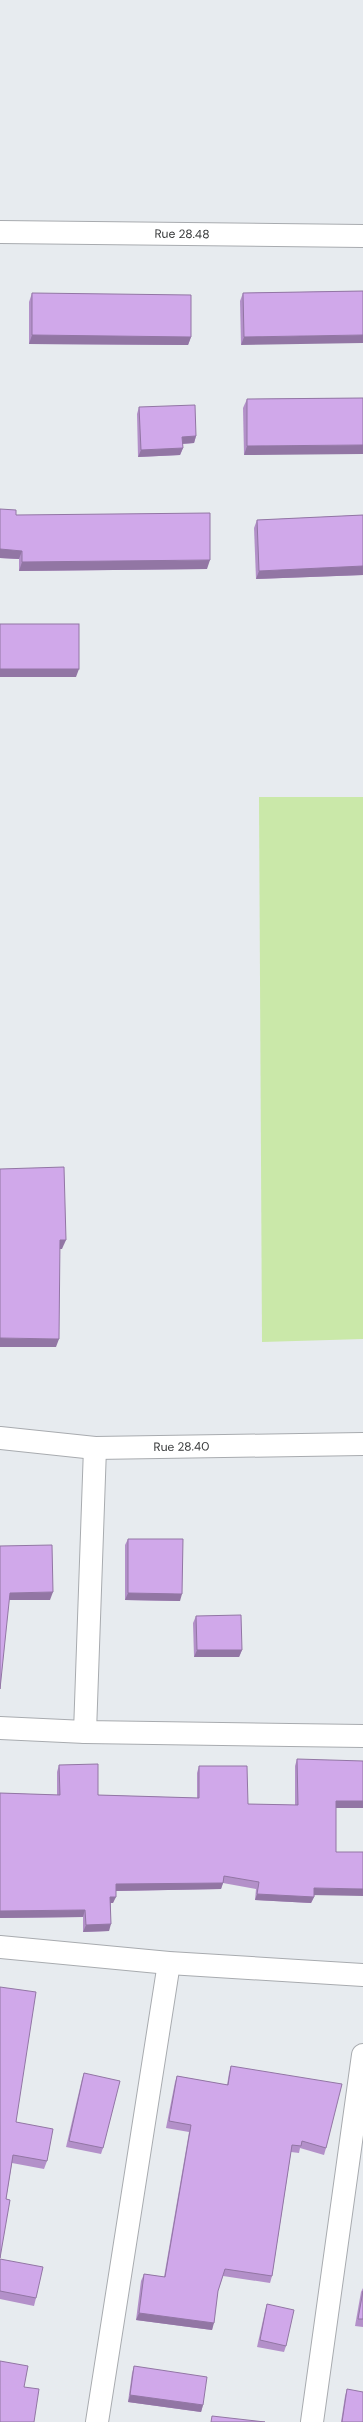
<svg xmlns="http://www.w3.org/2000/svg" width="363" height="2422" font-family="'DM Sans',sans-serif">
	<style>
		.grass { fill: #cae8a9 }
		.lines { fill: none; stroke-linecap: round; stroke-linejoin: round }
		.minor-casing { stroke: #a8abaf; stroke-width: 24 }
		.tertiary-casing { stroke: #a8abaf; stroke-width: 24 }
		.minor { stroke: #fff; stroke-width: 22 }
		.tertiary { stroke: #fff; stroke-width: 22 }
		.wall { fill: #b390c9 }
		.shaded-wall { fill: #9276a4 }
		.building { fill: #d0a8ea; stroke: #9276a4 }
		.labels { text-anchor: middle; stroke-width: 3; stroke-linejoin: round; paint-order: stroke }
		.street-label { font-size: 12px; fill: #343637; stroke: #f5f8fd }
	</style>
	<rect width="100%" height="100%" fill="#e7ebef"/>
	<path class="grass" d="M259 797H363V1339L262 1342Z"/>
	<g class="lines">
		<defs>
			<g id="minor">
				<path id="s1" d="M0 232 363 236"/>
				<path d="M0 1728 85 1732 363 1736"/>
				<path d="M85 1732 95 1448"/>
				<path d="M0 1947 169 1963 363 1975"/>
				<path d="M97 2422 169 1963"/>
				<path d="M312 2422 363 2055"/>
			</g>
			<g id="tertiary">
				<path id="s2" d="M0 1438 95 1448 363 1444"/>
			</g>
		</defs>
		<use href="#minor" class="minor-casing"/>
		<use href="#tertiary" class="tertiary-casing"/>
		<use href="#minor" class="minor"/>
		<use href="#tertiary" class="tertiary"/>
	</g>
	<g class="wall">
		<path d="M363 291 241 345 240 301 243 293Z"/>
		<path d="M32 293 191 337 188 345 29 344V302Z"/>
		<path d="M363 398 244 455 243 408 247 399Z"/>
		<path d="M139 407 196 436 194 443 182 444 183 448 180 455 138 457 137 414Z"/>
		<path d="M0 509 16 515 207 569 19 571V559L0 558Z"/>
		<path d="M363 515V575L256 579 254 528 257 520Z"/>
		<path d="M128 1539 180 1601 125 1600V1545Z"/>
		<path d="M196 1616 242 1650 239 1657H194L193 1623Z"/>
		<path d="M297 1759 336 1808 314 1897 311 1903 255 1900 256 1889 223 1883 221 1889 116 1891 113 1903H111L109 1931 83 1932V1917L0 1918V1793L57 1795V1772L59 1765 98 1795 197 1798V1773L199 1766 248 1804 295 1805V1766Z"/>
		<path d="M0 1987 16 2122 47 2161 44 2169 12 2163 6 2199Z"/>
		<path d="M231 2066 326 2148 324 2155 300 2148 299 2153 291 2152 272 2276 270 2283 223 2276 218 2291 212 2330 136 2320 141 2281 144 2274 164 2277 189 2132 166 2128 175 2082 177 2076 227 2085 229 2073Z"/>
		<path d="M84 2073 103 2148 101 2154 66 2147 82 2079Z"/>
		<path d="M0 2259 36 2298 34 2306 0 2299Z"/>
		<path d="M363 2288V2327L355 2326 361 2292Z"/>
		<path d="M267 2304 286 2346 284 2352 257 2347 265 2311Z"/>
		<path d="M134 2366 203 2405 201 2412 128 2402 132 2373Z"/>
		<path d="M347 2389 363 2422H341L345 2396Z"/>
	</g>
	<g class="shaded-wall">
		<path d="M32 335 191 337 188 345 29 344Z"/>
		<path d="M363 335V343L241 345 244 337Z"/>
		<path d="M196 436 194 443 180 444 182 437Z"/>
		<path d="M363 445V454L244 455 247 446Z"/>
		<path d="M183 448 180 455 138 457 141 450Z"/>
		<path d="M0 549 22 551 19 559 0 558Z"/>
		<path d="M210 560 207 569 19 571 22 562Z"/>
		<path d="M363 566V575L256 579 259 571Z"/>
		<path d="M0 669H79L76 677H0Z"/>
		<path d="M60 1240H66L62 1249H56Z"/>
		<path d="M0 1338 59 1339 56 1347H0Z"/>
		<path d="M53 1592 50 1600H8L10 1593Z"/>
		<path d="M128 1593 182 1594 180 1601 125 1600Z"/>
		<path d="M197 1650H242L239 1657H194Z"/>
		<path d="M336 1801H363V1808H334Z"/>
		<path d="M223 1883 221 1889 114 1891 116 1884Z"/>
		<path d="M314 1888 363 1889V1896L311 1895Z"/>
		<path d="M257 1894 314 1897 311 1903 255 1900Z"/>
		<path d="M110 1897H116L113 1903H108Z"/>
		<path d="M85 1910 83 1917 0 1918V1911Z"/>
		<path d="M111 1924 109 1931 83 1932 86 1925Z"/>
		<path d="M139 2313 214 2323 212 2330 136 2320Z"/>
		<path d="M130 2395 203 2405 201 2412 128 2402Z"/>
	</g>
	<g class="building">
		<path d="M363 291V335L244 337 243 293Z"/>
		<path d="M32 293 191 295V337L32 335Z"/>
		<path d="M363 398V445L247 446V399Z"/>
		<path d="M195 405 196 436 182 437 183 448 141 450 139 407Z"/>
		<path d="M0 509 16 510V515L210 513V560L22 562V551L0 549Z"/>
		<path d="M363 515V566L259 571 257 520Z"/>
		<rect x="0" y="624" width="79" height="45"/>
		<path d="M64 1167 66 1240H60L59 1339 0 1338V1169Z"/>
		<path d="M128 1539H183L182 1594 128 1593Z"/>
		<path d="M52 1545 53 1592 10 1593 0 1689V1546Z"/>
		<path d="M241 1615 242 1650H197L196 1616Z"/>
		<path d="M297 1759 363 1761V1801H336V1852H363V1889L314 1888V1897L257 1894 259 1882 224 1876 223 1883 116 1884V1897H110L111 1924 86 1925 85 1910 0 1911V1793L60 1795 59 1765 98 1764V1795L199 1798V1766H247L248 1804 298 1805Z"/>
		<path d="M0 1987 36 1992 16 2122 53 2129 47 2161 13 2155 6 2199 10 2200 0 2258Z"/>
		<path d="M231 2066 342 2084 326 2148 302 2141 301 2146 292 2145 272 2276 225 2269 218 2291 214 2323 139 2313 144 2274 165 2277 191 2125 169 2121 177 2076 228 2085Z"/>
		<path d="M84 2073 120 2081 103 2148 69 2141Z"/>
		<path d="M0 2259 43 2267 36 2298 0 2291Z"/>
		<path d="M363 2291V2319H358Z"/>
		<path d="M267 2304 294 2310 286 2346 260 2340Z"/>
		<path d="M0 2361 28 2366 24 2387 39 2389 34 2422H0Z"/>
		<path d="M134 2366 207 2377 203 2405 130 2395Z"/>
		<path d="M347 2389 363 2392V2422H342Z"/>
		<path d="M212 2416 265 2422H211Z"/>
	</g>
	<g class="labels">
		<g class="street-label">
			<text dy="4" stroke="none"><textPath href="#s1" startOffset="182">Rue 28.48</textPath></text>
			<text dy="4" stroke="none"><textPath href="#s2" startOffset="182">Rue 28.40</textPath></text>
		</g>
	</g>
</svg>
